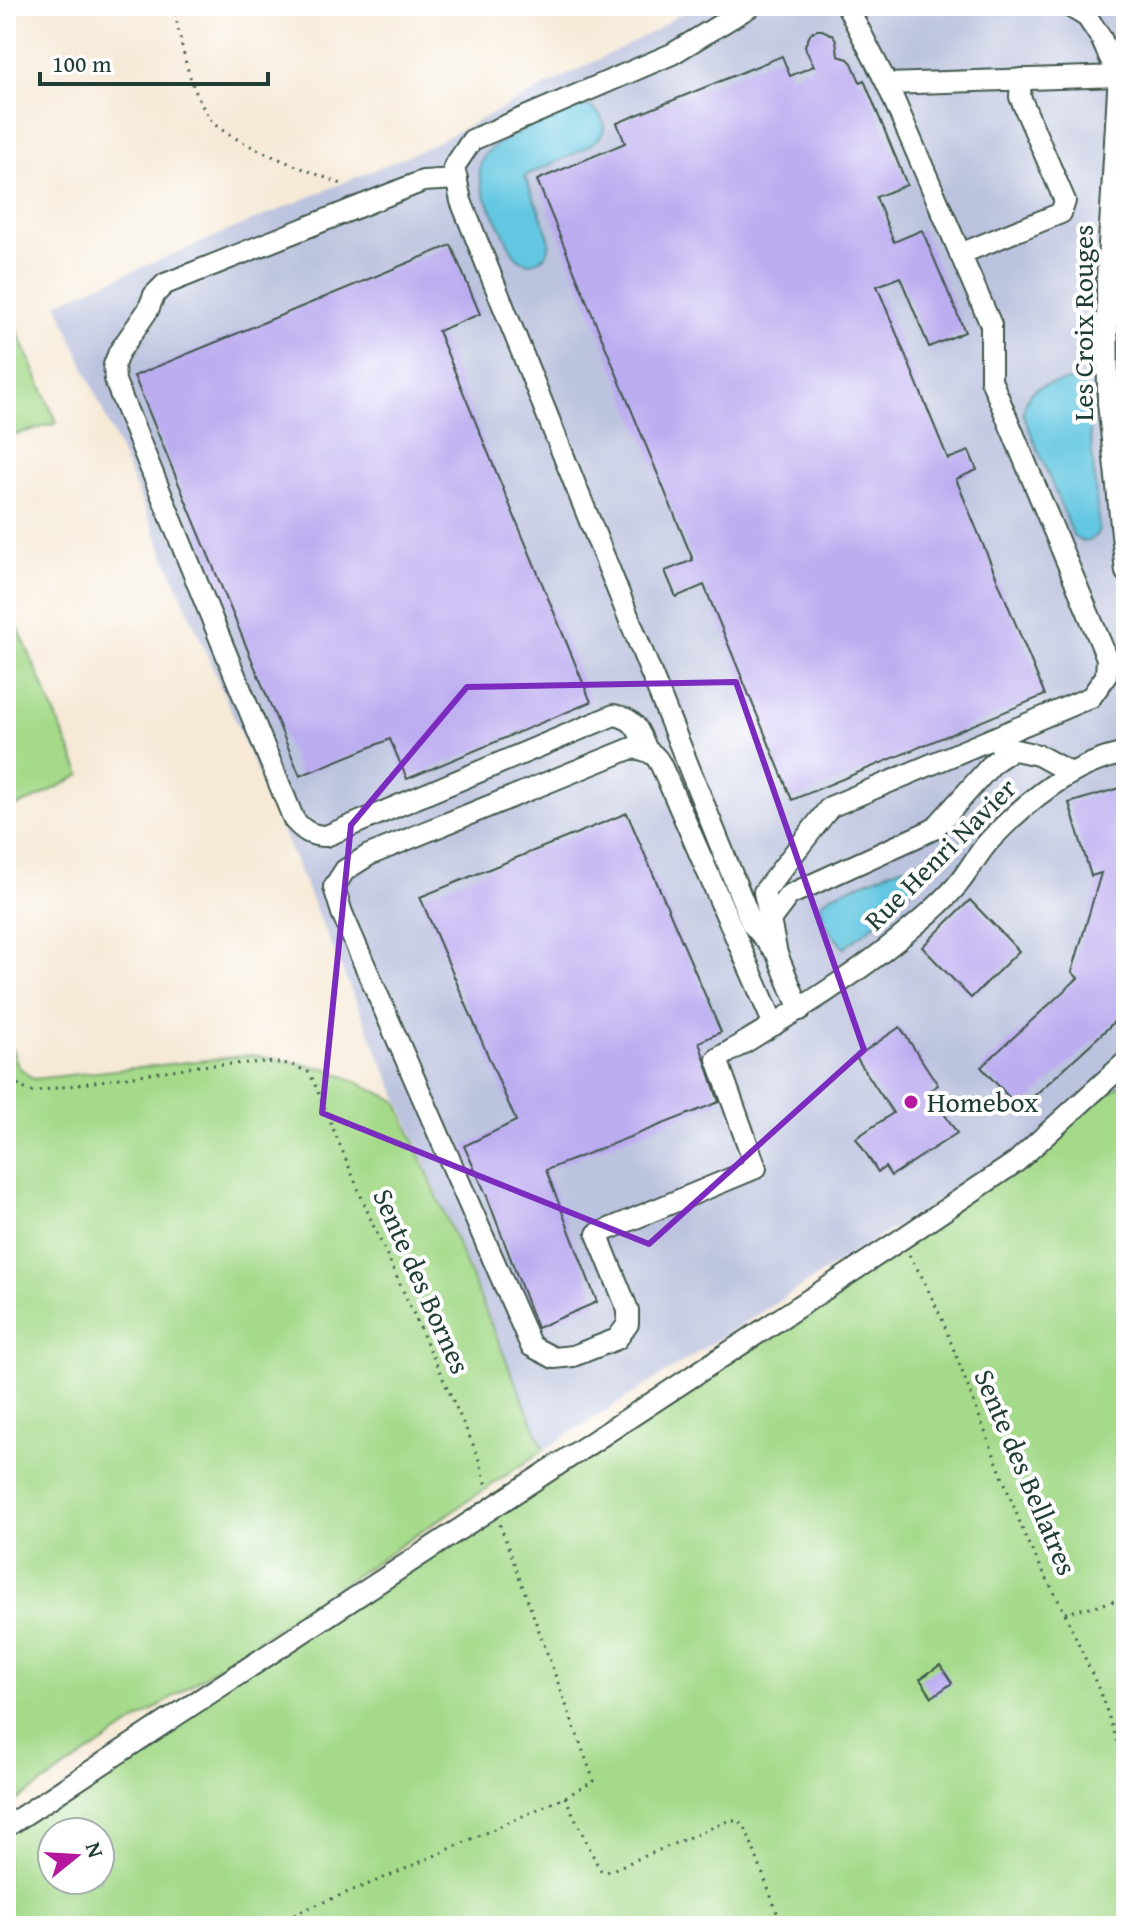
<svg xmlns="http://www.w3.org/2000/svg" width="1132" height="1932" font-family="'Gentium Book Plus',serif">
	<style>
		.industrial { fill: #bcc3de }
		.green { fill: #a5da8a; stroke: #628c5f; stroke-width: 2; fill-rule: evenodd }
		.water { fill: #64c7e2; stroke: #42828b; stroke-width: 2 }
		.building { fill: #bcacf0 }
		.lines { fill: none; stroke-linecap: round; stroke-linejoin: round }
		.minor-casing { stroke: #3f574c; stroke-width: 24 }
		.path { stroke: #3f574c; stroke-width: 3; stroke-dasharray: 2 6; stroke-linecap: butt }
		.minor { stroke: #fff; stroke-width: 20 }
		.marked { fill: none; stroke: #7b2cbf; stroke-width: 6; stroke-linejoin: round }
		.poi-dot { fill: #b5179e; stroke: #fff; stroke-width: 3 }
		.labels { text-anchor: middle; stroke-width: 8; stroke-linejoin: round; paint-order: stroke }
		.street-label { font-size: 28px; fill: #1f3d34; stroke: #fff }
		.poi-label { font-size: 28px; fill: #1f3d34; stroke: #fff; text-anchor: start }
	</style>
	<rect width="100%" height="100%" fill="#fff"/>
	<filter id="ink" filterUnits="userSpaceOnUse"><feTurbulence type="fractalNoise" baseFrequency=".0125" numOctaves="2"/><feDisplacementMap in="SourceGraphic" scale="16" xChannelSelector="R" yChannelSelector="G"/><feConvolveMatrix kernelMatrix="1 2 1 2 8 2 1 2 1" color-interpolation-filters="sRGB"/></filter>
	<filter id="wash" filterUnits="userSpaceOnUse"><feTurbulence type="fractalNoise" baseFrequency=".006" numOctaves="4" result="noise"/><feDisplacementMap in="SourceGraphic" scale="32" xChannelSelector="R" yChannelSelector="G"/><feGaussianBlur stdDeviation="1.8" result="paint"/><feColorMatrix in="noise" values="0 0 0 0 0 0 0 0 0 0 0 0 0 0 0 0 0 1.4 0 .05"/><feComposite in="paint" operator="in"/></filter>
	<g filter="url(#wash)">
		<rect width="100%" height="100%" fill="#f6ead7"/>
		<path class="industrial" d="M692 6H1126V1088L876 1239 544 1450 396 1093 300 873 57 303 421 150 654 31Z"/>
		<g class="green">
			<path d="M6 305 57 423 6 437Z"/>
			<path d="M6 599 81 775 35 799 6 810Z"/>
			<path d="M6 1033 18 1066 33 1079 252 1055 329 1069 397 1101 544 1450 6 1808Z"/>
			<path d="M1126 1081V1926H6V1827L1016 1162ZM52 1832H100V1880H52Z"/>
		</g>
		<g class="water">
			<path d="M586 105C604 113 612 131 593 143 573 157 547 165 525 176 532 197 544 218 549 239 553 257 532 270 518 258 511 253 507 240 503 232 494 214 471 178 483 158 496 136 561 116 586 105Z"/>
			<path d="M1067 381H1082L1086 387 1099 530C1093 542 1085 544 1074 537L1023 414C1027 385 1040 386 1067 381Z"/>
			<path d="M903 866C915 867 920 874 916 885L881 919 844 948C831 934 823 923 821 903L832 895Z"/>
		</g>
		<g id="blocks">
			<g class="building">
				<path d="M817 30H822L833 35 836 40 838 56 848 59 852 63 860 82 864 80 907 185 876 197 894 242 922 230 965 332 929 347 900 277 877 286 948 459 969 451 977 470 956 479 1045 695 792 800 704 585 676 597 665 571 693 560 537 180 625 143 617 123 782 56 790 76 814 66 806 50 805 45 811 33Z"/>
				<path d="M451 245 480 314 438 331 591 702 407 779 390 739 300 776 134 376Z"/>
				<path d="M1126 786V1008L1109 1027 1020 1109 981 1067 1078 978 1072 972 1101 873 1091 876 1069 803Z"/>
				<path d="M627 813 721 1032 699 1042 719 1102 546 1170 597 1302 537 1328 486 1194 464 1146 516 1121 420 897Z"/>
				<path d="M970 900 1019 951 971 998 922 947Z"/>
				<path d="M900 1027 938 1085 929 1091 957 1133 891 1176 885 1167 878 1172 856 1138 893 1113 856 1057Z"/>
				<path d="M940 1665 952 1683 932 1697 920 1679Z"/>
			</g>
		</g>
	</g>
	<g filter="url(#ink)">
		<use href="#blocks" fill-opacity="0" stroke="#3f574c" stroke-width="2"/>
		<g class="lines">
			<defs>
				<g id="minor">
					<path d="M751 6 672 54 472 140 454 167 461 201 752 924 775 951"/>
					<path d="M1119 73 1107 278 1108 402 1126 572"/>
					<path d="M887 84 1118 76 1101 38 1087 17 1069 6"/>
					<path d="M457 179 423 181 165 284 154 295 148 310 119 352 114 365 115 381 294 820C304 831 311 836 326 836L614 715C637 719 638 731 647 750"/>
					<path d="M960 254 1061 213 1065 201 1020 97 1021 79"/>
					<path d="M1001 747 1038 755 1071 773"/>
					<path d="M770 920 789 895 934 829 994 762 1012 750"/>
					<path d="M800 1010 777 954 764 892 830 807 1091 697 1106 676 1107 658 991 380V325L887 84 847 6"/>
					<path d="M774 1025 668 781C658 759 658 751 632 748L369 855 345 870 334 887 342 913 531 1346 554 1358 573 1356 617 1339 628 1324V1310L597 1234 756 1168 717 1059C787 1017 857 976 919 922 933 910 950 895 962 879 971 867 979 852 990 840 1027 801 1072 763 1126 753"/>
					<path d="M6 1827 900 1240 1016 1162 1126 1062"/>
				</g>
			</defs>
			<use href="#minor" class="minor-casing"/>
			<g class="path">
				<path d="M174 6C181 44 188 86 210 119 225 141 315 173 344 185"/>
				<path d="M6 1054 19 1086 31 1092 197 1066 266 1062 290 1064 310 1073 374 1227 476 1451 488 1489"/>
				<path d="M909 1255 921 1275 942 1319 1027 1541 1065 1613 1100 1692 1126 1766"/>
				<path d="M1065 1613 1111 1602 1126 1596"/>
				<path d="M565 1797 598 1866 601 1870 607 1872 728 1821H739L744 1825 748 1834 782 1926"/>
				<path d="M264 1926 396 1873 565 1797 594 1781 499 1522"/>
			</g>
			<use href="#minor" class="minor"/>
		</g>
	</g>
	<path class="marked" d="M736 682 864 1050 649 1244 322 1113 351 825 467 687Z"/>
	<circle class="poi-dot" cx="911" cy="1102" r="8"/>
	<g class="labels">
		<g class="street-label">
			<text transform="translate(1083 323) rotate(-90)" y="10">Les Croix Rouges</text>
			<text transform="translate(940 854) rotate(-45)" y="10">Rue Henri Navier</text>
			<text transform="translate(422 1281) rotate(66)" y="10">Sente des Bornes</text>
			<text transform="translate(1026 1472) rotate(67)" y="10">Sente des Bellatres</text>
		</g>
		<g class="poi-label">
			<text x="927" y="1112">Homebox</text>
		</g>
	</g>
	<rect width="1132" height="1932" fill="none" stroke="#fff" stroke-width="32"/>
	<g transform="translate(76 1856) rotate(72)"><circle r="38" fill="#ffffff" stroke="#a5b1ae" stroke-width="2"/>
	<path d="M0-6L14 30L0 20L-14 30Z" fill="#b5179e"/>
	<text y="-12" font-size="22" font-weight="bold" text-anchor="middle" fill="#1f3d34">N</text>
	</g>
	<path d="M40 72v12h228v-12" fill="none" stroke="#1f3d34" stroke-width="4"/>
	<text x="52" y="72" font-size="24" fill="#1f3d34" stroke="#ffffff" stroke-width="6" paint-order="stroke">100 m</text>
</svg>
